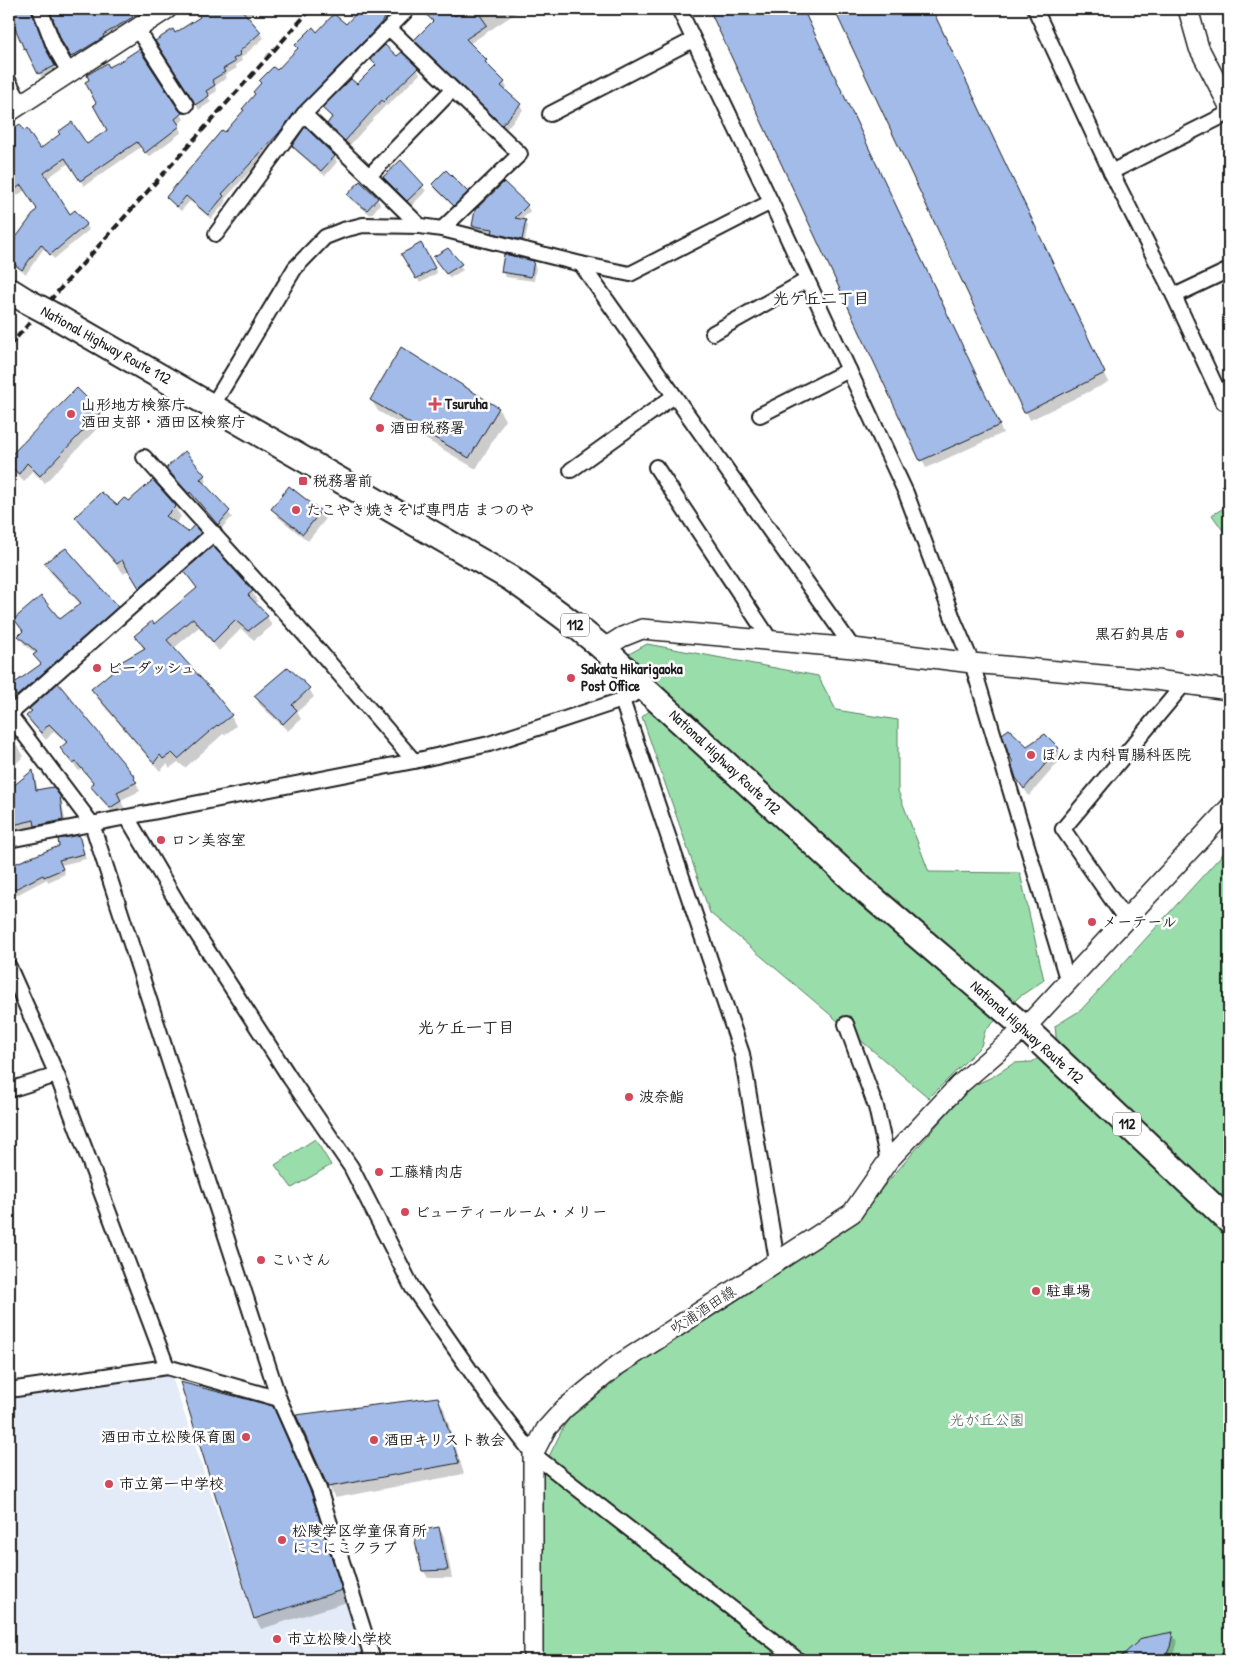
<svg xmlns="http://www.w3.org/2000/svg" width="1238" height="1669" font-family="'Patrick Hand','Klee One',sans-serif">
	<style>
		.built { fill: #e3ebf8 }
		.green { fill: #99deaa; stroke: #5a7d63 }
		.shadow { fill: #0003 }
		.building { fill: #a3bbe9; stroke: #1c1c1c }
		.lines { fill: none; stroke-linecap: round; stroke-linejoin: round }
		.street-casing { stroke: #1c1c1c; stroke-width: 18 }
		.secondary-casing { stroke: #1c1c1c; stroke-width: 22 }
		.highway-casing { stroke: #1c1c1c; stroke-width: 28 }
		.street { stroke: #fff; stroke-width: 14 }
		.secondary { stroke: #fff; stroke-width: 19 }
		.highway { stroke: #fff; stroke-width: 24 }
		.rail { stroke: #1c1c1c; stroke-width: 4; stroke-dasharray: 8 4; stroke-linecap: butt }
		.highway-bridge-casing { stroke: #1c1c1c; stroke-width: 28; stroke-linecap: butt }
		.highway-bridge { stroke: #fff; stroke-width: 24 }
		.poi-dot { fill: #d1495b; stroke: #fff; stroke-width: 2 }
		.labels { text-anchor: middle; stroke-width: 5; stroke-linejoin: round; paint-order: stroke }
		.shield { fill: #fff; stroke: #606060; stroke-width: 1 }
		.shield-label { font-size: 14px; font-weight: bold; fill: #1c1c1c }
		.street-label { font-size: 15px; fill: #1c1c1c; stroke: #fff }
		.poi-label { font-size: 15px; font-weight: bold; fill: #1c1c1c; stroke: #fff; text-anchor: start }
		.park-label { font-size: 15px; fill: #48604e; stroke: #fff }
		.neighbourhood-label { font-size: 16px; font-weight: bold; fill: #1c1c1c; stroke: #fff }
	</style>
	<rect width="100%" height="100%" fill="#fff"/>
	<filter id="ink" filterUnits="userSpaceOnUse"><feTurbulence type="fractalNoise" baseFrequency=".02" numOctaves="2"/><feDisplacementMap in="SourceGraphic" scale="10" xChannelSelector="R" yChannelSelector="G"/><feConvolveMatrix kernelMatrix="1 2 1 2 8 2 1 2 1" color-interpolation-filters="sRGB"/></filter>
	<g filter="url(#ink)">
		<path class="built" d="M169 1368 253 1618 350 1588 373 1660H9V1396Z"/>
		<g class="green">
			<path d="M1229 505V539L1212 515Z"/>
			<path d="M647 644 818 676 836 710 898 720V791L929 872 1020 873 1044 980 1019 997 985 1031 981 1046 929 1098 710 913 642 717 670 694 629 654Z"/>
			<path d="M1229 847V1660H530L533 1489 564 1426 586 1396 603 1381 676 1339 803 1255 859 1215 970 1087 992 1077 1014 1063 1032 1062 1057 1046 1055 1026 1081 1010Z"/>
			<path d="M315 1139 331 1165 292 1188 275 1165Z"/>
		</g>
		<g class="shadow">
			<path d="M9 9H37L34 14 35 19 9 33Z"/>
			<path d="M50 9H157L75 62 63 42Z"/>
			<path d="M205 9H258L247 18 264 38 241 58 242 61 235 65 237 68 225 75 227 78 215 86 217 91 208 97 211 102 199 110 196 105 175 34 201 18 199 14Z"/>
			<path d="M361 9H401L253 170 252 169 225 199 226 202 211 219 190 201 181 211 171 202 168 197 225 133 277 72 317 33 346 26Z"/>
			<path d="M432 9H522L469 44 486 61 489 66 488 67 504 82 507 88 505 91 520 105 523 110 506 129 419 46 416 40 433 23 427 14Z"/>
			<path d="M711 9H803L1003 433 926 468Z"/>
			<path d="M835 9H931L1109 382 1030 420Z"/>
			<path d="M49 57 57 72 42 78 39 73Z"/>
			<path d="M396 58 417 69 420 74 387 106 386 105 349 146 331 129 328 124 332 119 324 108 357 86 376 66 372 60Z"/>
			<path d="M109 68 181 114 184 119 178 125 182 132 149 157 141 147 84 186 69 163 46 179 70 216 86 224 89 230 54 259 44 248 26 274 9 262V238L14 242 38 210 25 190 14 198 9 191V132L19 126 39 150 87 146 109 131 98 103Z"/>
			<path d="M293 146 334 156 337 162 325 176 296 151Z"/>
			<path d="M401 162 426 191 411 206 388 183 385 178Z"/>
			<path d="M433 185 467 193 470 198 457 210 436 190Z"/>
			<path d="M348 195 377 198 380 204 371 215 351 200Z"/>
			<path d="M527 206 530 211 521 220 525 221 528 226 524 245 497 238 494 234 477 231 473 226Z"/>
			<path d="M421 244 437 273 420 283 403 254Z"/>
			<path d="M448 250 463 270 450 278 438 262Z"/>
			<path d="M533 262 536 268 534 281 505 277 502 272Z"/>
			<path d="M371 400 498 408 505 420 476 469 378 411Z"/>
			<path d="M100 413 104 421 45 483 32 471 24 482 13 471 9 462 17 454Z"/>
			<path d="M171 473 204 475 207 481 203 484 232 517 221 529Z"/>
			<path d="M117 506 175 507 181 517 175 524 188 534H200L206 544 146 598 129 569 124 574 83 527 77 517Z"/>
			<path d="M273 509 320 511 325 520 308 541 278 517Z"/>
			<path d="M46 564 117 607 121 615 23 703 11 688 42 665 36 654 24 644 19 636 59 621 81 605 50 572Z"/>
			<path d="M186 572 252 592 258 601 255 604 267 616 272 626 254 640 241 629 219 651 199 627 173 649 231 716 236 726 225 735 223 734 185 768 178 762 170 768 167 764 160 771 98 699 92 689 144 650 136 636 154 626 197 589Z"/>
			<path d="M309 689 314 697 297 712 301 719 288 731 260 705 255 696Z"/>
			<path d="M33 712 134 778 140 791 121 800 125 810 116 816 96 794 92 786 95 785 82 769 79 771 66 756 62 748 67 744 54 731 46 740 32 724 28 716Z"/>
			<path d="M9 735 24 756 9 770Z"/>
			<path d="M1045 735 1058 749 1063 757 1029 796 1017 778 1027 748Z"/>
			<path d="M32 772 35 777 38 791 59 797 62 802 66 826 39 830 36 826 9 832V791Z"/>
			<path d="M79 837 86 859 61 865 65 874 48 882 47 879 9 899V868L61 846Z"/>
			<path d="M438 1398 444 1409 464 1474 335 1498 329 1487Z"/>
			<path d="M279 1419 317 1505 347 1602 261 1629 255 1618Z"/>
			<path d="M439 1528 444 1536 452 1578H428L423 1570Z"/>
			<path d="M1172 1633 1177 1641 1172 1660H1119L1142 1639Z"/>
		</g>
		<g class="building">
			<path d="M9 9H31L46 49 55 66 38 74 25 48 24 49 15 28 9 31Z"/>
			<path d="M49 9H129L133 17 103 35 104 37 71 57 62 42Z"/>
			<path d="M203 9H241L261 32 239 52 240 55 233 59 235 62 223 69 225 72 212 80 215 85 206 91 209 96 195 105 193 100 155 41 173 29 175 33 200 17 197 13Z"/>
			<path d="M360 9H393L372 33 298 108 278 134 222 194 224 196 208 215 186 196 177 207 166 197 222 130 225 132 244 110 242 109 255 94 253 92 261 83 259 81 273 67 277 70 298 48 295 45 313 27 317 32 334 14 346 24Z"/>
			<path d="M420 9H448L455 16 465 9H476L487 25 466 39 487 60 485 62 505 82 501 86 521 104 502 125 414 40 433 21Z"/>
			<path d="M709 9H803L1000 425 920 461Z"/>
			<path d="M834 9H932L1105 373 1024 413Z"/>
			<path d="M385 45 397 56 402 52 418 68 383 102 382 100 345 141 327 124 332 117 322 108 351 79 357 84 376 65 370 59Z"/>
			<path d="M139 49 179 110 182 113 175 119 180 126 145 153 137 142 80 181 65 158 44 173 70 214 75 210 87 224 50 255 41 244 22 270 9 260V247L37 209 21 185 9 194V131L20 124 24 131 27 129 40 149 60 134 58 132 72 122 87 144 107 130 93 105 96 103 85 82 89 80 87 75 107 63 109 67 119 62Z"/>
			<path d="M305 127 335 156 321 171 292 146Z"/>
			<path d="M401 160 424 185 407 201 383 177Z"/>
			<path d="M446 170 468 192 454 206 432 184Z"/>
			<path d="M360 181 378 198 367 210 347 195Z"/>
			<path d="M504 182 528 205 515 218 526 220 522 240 492 233 493 229 472 226 475 210Z"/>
			<path d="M421 243 435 268 416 279 401 254Z"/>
			<path d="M448 248 462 264 446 274 433 257Z"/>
			<path d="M504 254 534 261 531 277 501 272Z"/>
			<path d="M401 347 499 408 469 458 370 400Z"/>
			<path d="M77 388 101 412 40 476 27 463 19 474 9 465V457Z"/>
			<path d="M185 451 205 475 200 479 230 511 218 525 190 492 189 494 167 469V467Z"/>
			<path d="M153 480 176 506 166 516 188 532 194 525 201 533 139 588 122 560 117 564 75 517 101 492 117 505 124 498 129 501Z"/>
			<path d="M289 486 321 511 303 534 271 509Z"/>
			<path d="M213 546 253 591 248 595 268 616 248 631 235 620 213 642 193 618 167 640 216 695 232 715 218 726 217 725 178 759 172 753 163 759 160 755 154 763 91 689 120 665 119 663 145 648 134 636 152 621 154 624 197 588 184 571Z"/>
			<path d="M66 548 118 607 17 696 9 687 41 664 33 655 37 652 18 636 23 631 14 619 41 596 60 619 81 603 44 563Z"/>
			<path d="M288 667 310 688 292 705 297 710 283 724 254 696Z"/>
			<path d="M58 683 135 777 134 779 137 782 117 792 121 801 110 808 90 786 94 783 76 762 73 764 60 748 67 742 49 724 41 733 26 716 32 711 29 709Z"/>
			<path d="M1009 729 1027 746 1045 734 1059 748 1024 789 1016 778 1011 763 1013 762 1008 753 1002 734Z"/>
			<path d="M33 770 36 790 53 787 60 796 63 820 35 826 34 820 9 826V804L14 803 12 787Z"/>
			<path d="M79 835 84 854 59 860 63 869 44 877 43 875 9 892V866L59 846 58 839Z"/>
			<path d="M180 1382 273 1406 311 1492 342 1590 254 1619Z"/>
			<path d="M438 1397 459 1463 328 1487 296 1415Z"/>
			<path d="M439 1527 448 1570 422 1571 413 1532Z"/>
			<path d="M1173 1632 1170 1647 1164 1660H1117L1142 1638Z"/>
		</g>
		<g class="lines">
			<defs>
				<g id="street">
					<path d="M40 9 54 46 69 72"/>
					<path d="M679 9 771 202 906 493 954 621 972 663 1068 982"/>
					<path d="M1035 9 1111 172 1174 296 1223 402 1229 400"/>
					<path d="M389 28 520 154 442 229"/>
					<path d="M137 29 186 105"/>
					<path d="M9 82 21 104"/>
					<path d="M304 114 369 176 420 226"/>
					<path d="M550 114 693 40"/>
					<path d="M1111 172 1229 113"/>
					<path d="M369 176 452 90"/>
					<path d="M216 234 304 114 408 9"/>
					<path d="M581 264 630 274 771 202"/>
					<path d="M1174 296 1229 270"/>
					<path d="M713 333 807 280"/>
					<path d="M213 405 295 268 325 237 343 230 363 225 420 226 442 229 581 264 853 648"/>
					<path d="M760 415 849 370"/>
					<path d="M144 457 321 653 414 761"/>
					<path d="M656 467 771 641"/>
					<path d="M571 470 674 396"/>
					<path d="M645 689 622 700 742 1054 777 1261"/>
					<path d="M9 714 92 824 279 1399 319 1489 373 1660"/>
					<path d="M9 715 214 533"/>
					<path d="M127 817 184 914 290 1078 351 1167 412 1287 488 1396 533 1454 798 1660"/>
					<path d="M9 840 414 761 489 744 622 700"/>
					<path d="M1126 920 1063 829 1184 684"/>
					<path d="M9 967 57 1075 167 1367"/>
					<path d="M846 1024 876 1107 888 1161"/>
					<path d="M9 1090 57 1075"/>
					<path d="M9 1390 167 1367 279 1399"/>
				</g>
				<g id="secondary">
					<path d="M1188 9 1199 48 1229 106"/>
					<path d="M9 112 167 9"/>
					<path d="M603 649 622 637 642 629 853 648 972 663 1156 680 1229 690"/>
					<path d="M533 1660V1454L546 1429 564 1409 618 1365 852 1213 888 1161 959 1085 1025 1028 1229 808"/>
				</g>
				<g id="highway">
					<path d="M9 290 25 300"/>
					<path d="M55 316 510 578C558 612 606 646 645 689L867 893 1025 1028 1229 1221"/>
				</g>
			</defs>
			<use href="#street" class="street-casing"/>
			<use href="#secondary" class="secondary-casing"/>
			<use href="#highway" class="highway-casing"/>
			<use href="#street" class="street"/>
			<use href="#secondary" class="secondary"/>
			<use href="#highway" class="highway"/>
			<path class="rail" d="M9 346 311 9"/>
			<defs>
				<path id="highway-bridge" d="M25 300 55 316"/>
			</defs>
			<use href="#highway-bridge" class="highway-bridge-casing"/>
			<use href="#highway-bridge" class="highway-bridge"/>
		</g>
	</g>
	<g class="poi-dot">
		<path d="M432.5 396.5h5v5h5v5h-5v5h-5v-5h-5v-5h5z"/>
		<circle cx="71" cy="414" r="5"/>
		<circle cx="380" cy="428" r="5"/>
		<rect x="298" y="476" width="10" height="10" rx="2.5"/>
		<circle cx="296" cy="510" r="5"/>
		<circle cx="1180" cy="634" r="5"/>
		<circle cx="97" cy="668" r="5"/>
		<circle cx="571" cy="678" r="5"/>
		<circle cx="1031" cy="755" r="5"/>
		<circle cx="161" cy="840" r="5"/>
		<circle cx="1092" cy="922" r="5"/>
		<circle cx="629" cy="1097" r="5"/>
		<circle cx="379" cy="1172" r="5"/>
		<circle cx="405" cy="1212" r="5"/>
		<circle cx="261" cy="1260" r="5"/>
		<circle cx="1036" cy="1291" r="5"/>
		<circle cx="246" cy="1437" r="5"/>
		<circle cx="374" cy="1440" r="5"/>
		<circle cx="109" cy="1484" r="5"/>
		<circle cx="282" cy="1540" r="5"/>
		<circle cx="277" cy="1639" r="5"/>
	</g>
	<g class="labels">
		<g class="shield">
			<rect x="561" y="613.5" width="28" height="23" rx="4"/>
			<rect x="1113" y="1112.5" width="28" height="23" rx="4"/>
		</g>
		<g class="shield-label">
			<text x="575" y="630">112</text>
			<text x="1127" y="1129">112</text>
		</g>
		<g class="street-label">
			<text transform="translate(106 345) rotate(29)" y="5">National Highway Route 112</text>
			<text transform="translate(725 762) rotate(43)" y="5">National Highway Route 112</text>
			<text transform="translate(1027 1032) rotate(42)" y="5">National Highway Route 112</text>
			<text transform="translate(703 1310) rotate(-33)" y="5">吹浦酒田線</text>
		</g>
		<g class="poi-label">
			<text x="445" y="409">Tsuruha</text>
			<text x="81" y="410">山形地方検察庁<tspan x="81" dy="17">酒田支部・酒田区検察庁</tspan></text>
			<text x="390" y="433">酒田税務署</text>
			<text x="313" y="486">税務署前</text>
			<text x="306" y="515">たこやき焼きそば専門店 まつのや</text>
			<text x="1170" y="639" text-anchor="end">黒石釣具店</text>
			<text x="107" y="673">ビーダッシュ</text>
			<text x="581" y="674">Sakata Hikarigaoka<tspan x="581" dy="17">Post Office</tspan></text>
			<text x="1041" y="760">ほんま内科胃腸科医院</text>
			<text x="171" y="845">ロン美容室</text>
			<text x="1102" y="927">メーテール</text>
			<text x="639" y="1102">波奈鮨</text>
			<text x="389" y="1177">工藤精肉店</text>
			<text x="415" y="1217">ビューティールーム・メリー</text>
			<text x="271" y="1265">こいさん</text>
			<text x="1046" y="1296">駐車場</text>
			<text x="236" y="1442" text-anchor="end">酒田市立松陵保育園</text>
			<text x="384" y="1445">酒田キリスト教会</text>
			<text x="119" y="1489">市立第一中学校</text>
			<text x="292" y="1536">松陵学区学童保育所<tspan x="292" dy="17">にこにこクラブ</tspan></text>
			<text x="287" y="1644">市立松陵小学校</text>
		</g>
		<g class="park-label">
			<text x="987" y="1425">光が丘公園</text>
		</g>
		<g class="neighbourhood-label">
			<text x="821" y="304">光ケ丘二丁目</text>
			<text x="466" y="1033">光ケ丘一丁目</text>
		</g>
	</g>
	<rect width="1238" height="1669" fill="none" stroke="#fff" stroke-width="30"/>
	<rect x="15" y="15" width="1208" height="1639" fill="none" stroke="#1c1c1c" stroke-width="2" filter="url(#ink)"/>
</svg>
